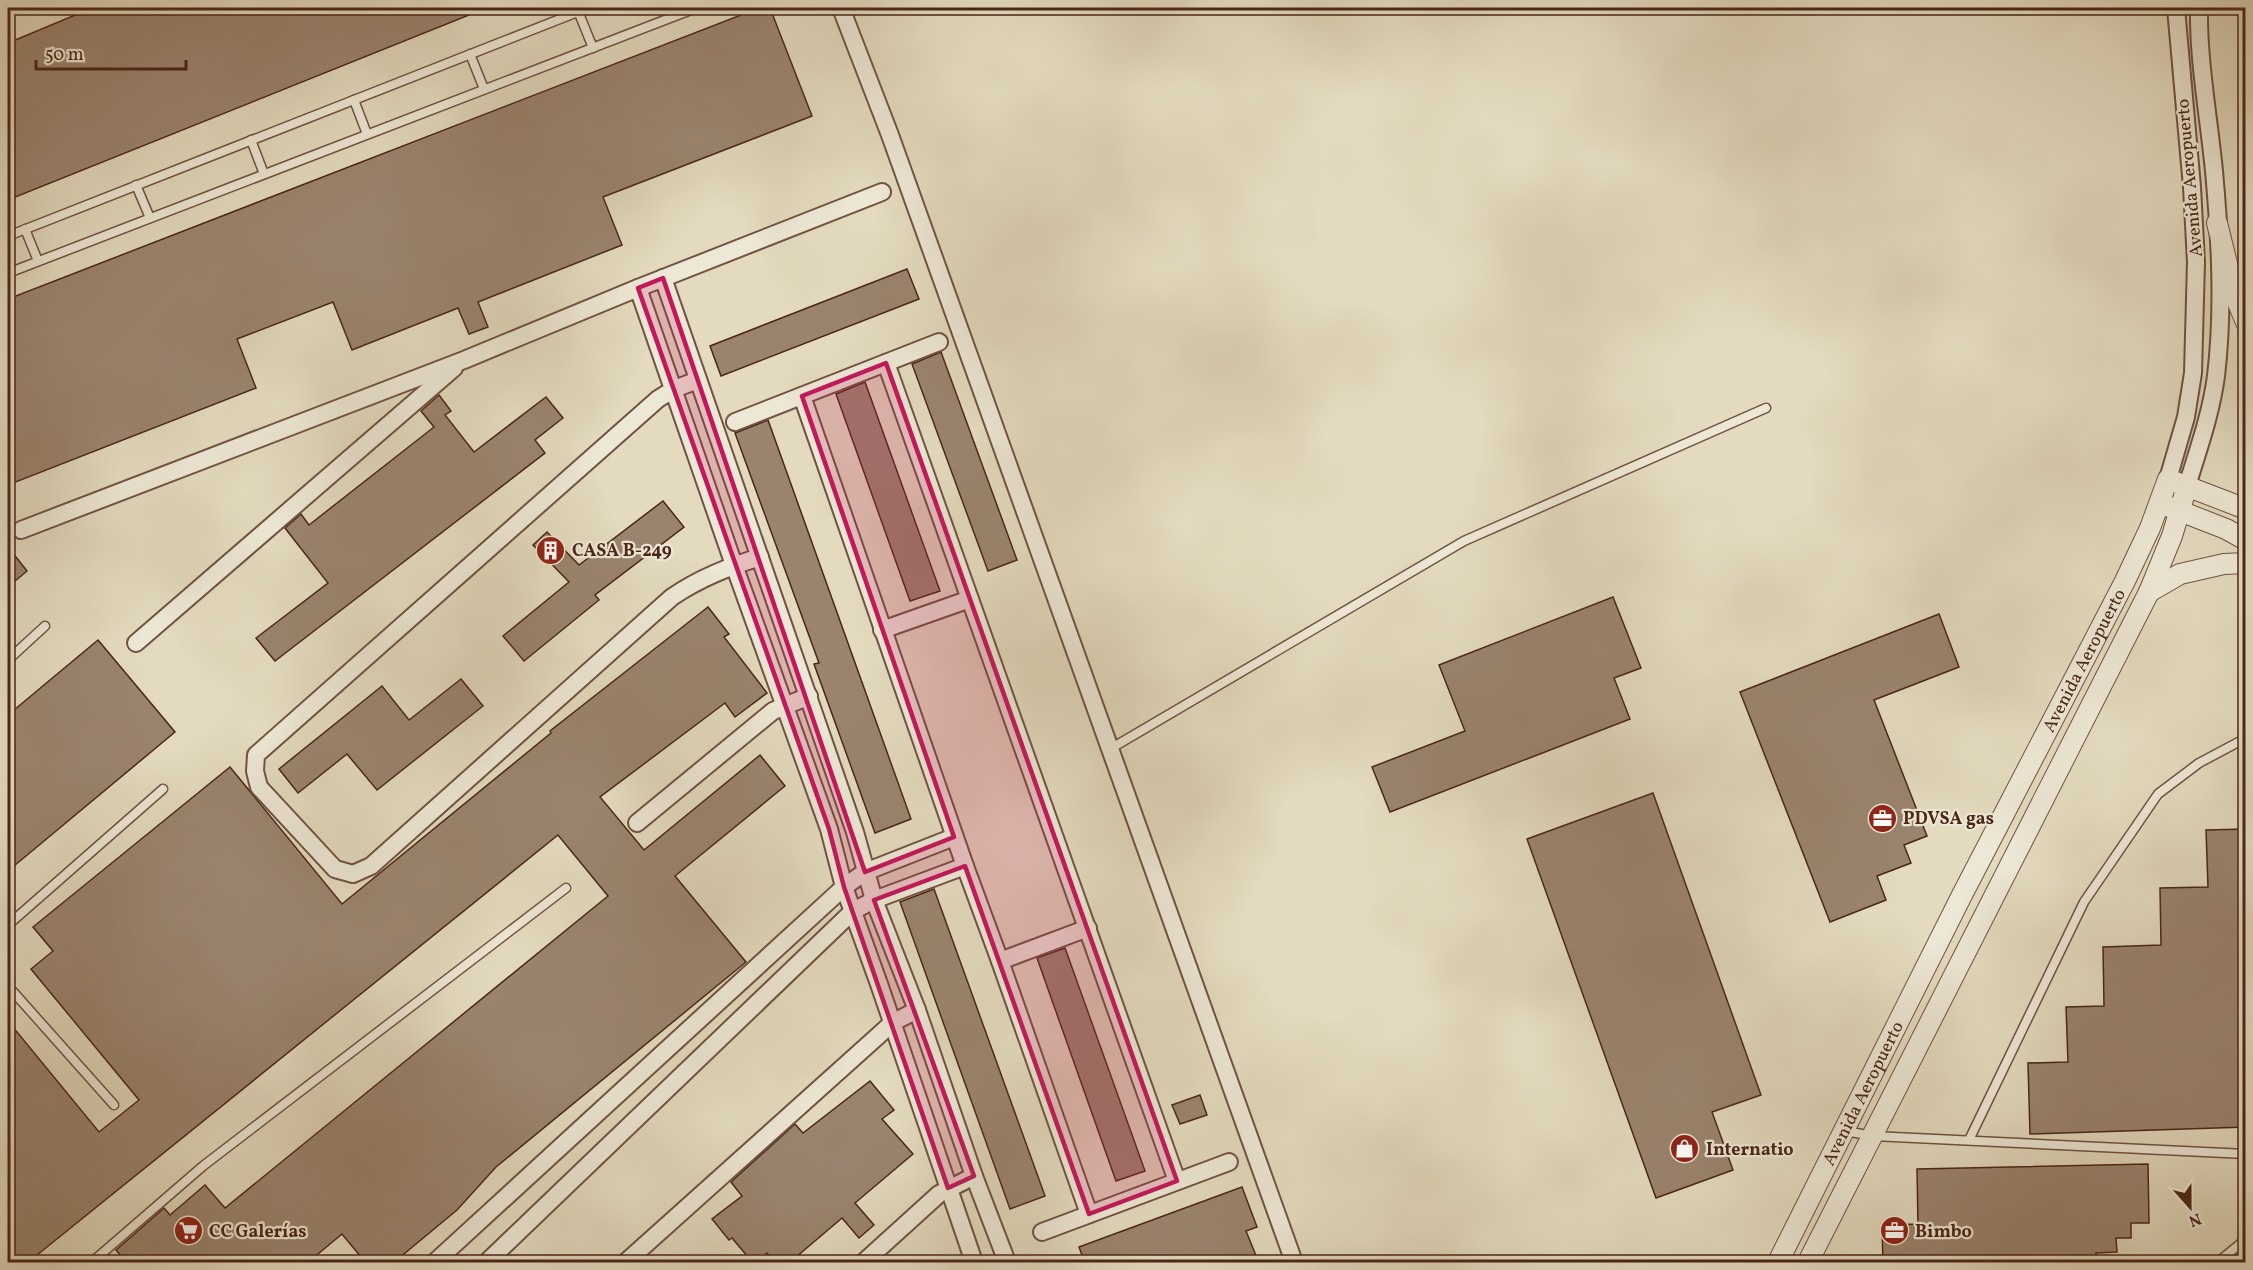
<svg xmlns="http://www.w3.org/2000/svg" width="2253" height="1270" font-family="Vollkorn,serif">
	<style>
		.building { fill: #9a846f; stroke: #4a2618; stroke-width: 1.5 }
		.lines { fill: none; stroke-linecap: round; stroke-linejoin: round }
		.service-casing { stroke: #705342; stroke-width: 11 }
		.minor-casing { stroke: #705342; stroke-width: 20 }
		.tertiary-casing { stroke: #705342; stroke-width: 22 }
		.service { stroke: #ede7d5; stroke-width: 8 }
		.minor { stroke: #ede7d5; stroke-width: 16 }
		.tertiary { stroke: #ede7d5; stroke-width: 20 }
		.marked { fill: #c2185b; fill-opacity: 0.2; stroke: #c2185b; stroke-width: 4.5; stroke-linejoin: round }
		.labels { text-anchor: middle; stroke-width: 4.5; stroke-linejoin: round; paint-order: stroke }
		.street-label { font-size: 18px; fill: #4a2618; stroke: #ede7d5 }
		.poi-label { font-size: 18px; font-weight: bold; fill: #4a2618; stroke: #ede7d5; text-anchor: start }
	</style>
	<rect width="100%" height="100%" fill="#e3dabf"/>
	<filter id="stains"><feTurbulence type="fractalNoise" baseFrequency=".00333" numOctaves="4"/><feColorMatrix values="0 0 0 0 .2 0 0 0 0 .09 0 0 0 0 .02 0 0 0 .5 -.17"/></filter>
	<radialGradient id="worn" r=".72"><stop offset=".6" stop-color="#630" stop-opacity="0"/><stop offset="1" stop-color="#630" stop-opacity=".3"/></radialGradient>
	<g class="building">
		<path d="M92 8H484V9L8 200V43Z"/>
		<path d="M759 8H770L812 116 603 197 622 245 478 302 488 327 469 334 458 308 352 350 333 302 237 339 256 388 8 485V299Z"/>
		<path d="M907 269 919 299 721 376 710 346Z"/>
		<path d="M941 352 1017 560 988 571 912 364Z"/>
		<path d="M865 382 940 591 910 601 836 394Z"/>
		<path d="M439 395 451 411 445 415 474 452 546 397 563 418 535 440 545 453 275 661 256 638 328 583 285 528 301 514 309 525 434 427 421 411Z"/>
		<path d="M768 420 911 819 875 833 814 664 819 663 735 433Z"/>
		<path d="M663 501 684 527 595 595 599 600 524 661 503 636 569 582 533 545 547 532 579 565Z"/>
		<path d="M8 547 27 571 8 587Z"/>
		<path d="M1613 597 1641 668 1614 678 1630 719 1390 812 1372 767 1465 731 1439 665Z"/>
		<path d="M708 607 729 634 724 637 767 693 735 717 725 703 600 797 644 850 760 755 785 786 675 876 746 962 496 1167 457 1210 393 1263H366L342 1234 307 1263H127L116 1250 164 1208 170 1215 205 1185 225 1208 608 896 558 835 27 1263H8V1021L99 1132 139 1100 31 969 53 951 33 927 230 767 342 904 551 733 550 731Z"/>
		<path d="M1939 614 1959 667 1874 700 1927 836 1904 845 1911 863 1877 876 1886 900 1830 922 1740 692Z"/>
		<path d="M98 640 175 732 8 871V715Z"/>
		<path d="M461 679 483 706 377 790 347 754 298 793 279 769 382 686 409 720Z"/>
		<path d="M1653 793 1761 1095 1712 1112 1733 1170 1656 1198 1527 839Z"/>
		<path d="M2246 829V1127L2030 1134 2028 1063 2068 1062 2066 1007 2104 1006 2103 947 2161 945 2160 888 2208 887 2206 830Z"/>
		<path d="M934 889 1045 1196 1010 1209 900 902Z"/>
		<path d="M1065 948 1145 1171 1116 1181 1037 958Z"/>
		<path d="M870 1081 894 1110 882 1119 913 1154 855 1203 874 1225 859 1238 842 1218 789 1263H775L767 1253 756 1263H753L732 1238 729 1240 712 1219 742 1196 731 1182 795 1124 803 1133Z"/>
		<path d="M1200 1095 1207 1115 1180 1124 1172 1105Z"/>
		<path d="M2148 1164 2149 1223H2131V1238H2116L2117 1252 2096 1253 2097 1263H1883L1882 1225 1918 1224 1917 1169Z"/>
		<path d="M1242 1187 1257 1227 1246 1231 1259 1263H1085L1079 1247Z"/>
	</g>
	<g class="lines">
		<defs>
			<g id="service">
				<path d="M578 11 593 48"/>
				<path d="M470 54 484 89"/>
				<path d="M354 100 367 134"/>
				<path d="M251 140 264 174"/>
				<path d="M136 185 150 218"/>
				<path d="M25 229 38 261"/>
				<path d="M8 236 588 8"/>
				<path d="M8 273 696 8"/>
				<path d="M8 660 45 626"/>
				<path d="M1110 749 1464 541 1766 408"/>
				<path d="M8 925 163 789"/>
				<path d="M8 986 114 1105"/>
				<path d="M1845 1131 1873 1136 2246 1154"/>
				<path d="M1969 1140 2084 902 2158 794 2199 763 2246 738"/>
				<path d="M92 1262 203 1166 566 888"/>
				<path d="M2218 1262 2246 1239"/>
			</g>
			<g id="minor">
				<path d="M841 8 890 135 1294 1262"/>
				<path d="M663 278 855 832 874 900 917 1010 974 1176 1007 1262"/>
				<path d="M638 288 734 565 829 829 844 887 879 984 974 1262"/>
				<path d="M886 363 1177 1181"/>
				<path d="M698 380 674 389 658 399 256 755 255 771 259 787 335 869 353 874 371 866 672 597C700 578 728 567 760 557"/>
				<path d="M802 396 965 866 1000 961 1089 1214"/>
				<path d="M735 422 939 342"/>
				<path d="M2168 479 2186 417 2193 373 2196 262 2192 187 2176 8"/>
				<path d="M2187 486C2198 450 2211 414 2216 376 2224 309 2220 238 2214 171 2209 119 2198 60 2199 8"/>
				<path d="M21 530 464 360 638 288 882 192"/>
				<path d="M882 630 970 599"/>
				<path d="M136 643 454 368"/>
				<path d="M637 823 773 711 809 696"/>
				<path d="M1000 961 1088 928"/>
				<path d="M1042 1232 1229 1162"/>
				<path d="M435 1262 844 887 865 872 954 837"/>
				<path d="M487 1262 853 911 874 900 965 866"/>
				<path d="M626 1262 879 1035 892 1023 917 1010"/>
				<path d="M864 1262 939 1194 974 1176"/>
			</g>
			<g id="tertiary">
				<path d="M2217 223 2235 296 2246 322"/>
				<path d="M2167 506 2226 529 2246 540"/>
				<path d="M2149 592 2180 574 2224 564 2246 563"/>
				<path id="s1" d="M1778 1262 1962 895 2125 581 2150 528 2168 479 2246 509"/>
				<path d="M1808 1262 2149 592 2172 536 2187 486"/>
			</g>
		</defs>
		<use href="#service" class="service-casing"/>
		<use href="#minor" class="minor-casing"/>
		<use href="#tertiary" class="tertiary-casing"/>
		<use href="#service" class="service"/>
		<use href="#minor" class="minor"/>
		<use href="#tertiary" class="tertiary"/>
	</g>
	<path class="marked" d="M663 278 865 872 954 837 802 396 886 363 1177 1181 1089 1214 965 866 874 900 974 1176 948 1188 844 887 829 829 638 288Z"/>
	<defs>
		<symbol id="building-disc" viewBox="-11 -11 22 22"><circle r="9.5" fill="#8f2418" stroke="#ede7d5"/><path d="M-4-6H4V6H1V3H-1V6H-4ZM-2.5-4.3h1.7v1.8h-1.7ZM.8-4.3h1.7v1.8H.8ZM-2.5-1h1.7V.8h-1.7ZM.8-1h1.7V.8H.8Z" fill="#fff"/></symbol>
		<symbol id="office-disc" viewBox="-11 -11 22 22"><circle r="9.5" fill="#8f2418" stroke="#ede7d5"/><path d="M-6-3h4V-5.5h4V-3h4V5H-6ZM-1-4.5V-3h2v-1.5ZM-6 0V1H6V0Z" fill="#fff"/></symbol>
		<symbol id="shop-disc" viewBox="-11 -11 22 22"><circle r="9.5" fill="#8f2418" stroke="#ede7d5"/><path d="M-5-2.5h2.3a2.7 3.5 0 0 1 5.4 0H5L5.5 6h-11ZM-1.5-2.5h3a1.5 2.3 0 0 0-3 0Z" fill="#fff"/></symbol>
		<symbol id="supermarket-disc" viewBox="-11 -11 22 22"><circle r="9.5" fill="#8f2418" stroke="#ede7d5"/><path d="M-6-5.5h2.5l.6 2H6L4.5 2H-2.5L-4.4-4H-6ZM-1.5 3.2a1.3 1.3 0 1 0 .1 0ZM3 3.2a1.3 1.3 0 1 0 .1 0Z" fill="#fff"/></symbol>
	</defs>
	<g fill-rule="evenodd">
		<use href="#building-disc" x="534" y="534" width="33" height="33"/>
		<use href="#office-disc" x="1866" y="802" width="33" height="33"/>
		<use href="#shop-disc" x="1668" y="1132" width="33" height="33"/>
		<use href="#supermarket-disc" x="172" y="1214" width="33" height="33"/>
		<use href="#office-disc" x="1878" y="1214" width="33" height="33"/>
	</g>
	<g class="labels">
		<g class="street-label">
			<text transform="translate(2189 178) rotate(-95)" y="6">Avenida Aeropuerto</text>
			<text dy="6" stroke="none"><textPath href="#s1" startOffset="675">Avenida Aeropuerto</textPath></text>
			<text dy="6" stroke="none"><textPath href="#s1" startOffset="189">Avenida Aeropuerto</textPath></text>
		</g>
		<g class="poi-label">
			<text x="572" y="556">CASA B-249</text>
			<text x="1903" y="824">PDVSA gas</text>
			<text x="1706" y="1155">Internatio</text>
			<text x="209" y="1237">CC Galerías</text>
			<text x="1915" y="1237">Bimbo</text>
		</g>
	</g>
	<rect width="2253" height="1270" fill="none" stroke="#e3dabf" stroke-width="30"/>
	<rect x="9" y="9" width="2235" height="1252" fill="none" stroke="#4a2618" stroke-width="3"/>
	<rect x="15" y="15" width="2223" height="1240" fill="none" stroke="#4a2618" stroke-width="1.5"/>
	<g transform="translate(2190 1207) rotate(159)" stroke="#ede7d5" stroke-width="4.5" paint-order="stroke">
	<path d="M0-4.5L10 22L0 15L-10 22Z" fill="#4a2618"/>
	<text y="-9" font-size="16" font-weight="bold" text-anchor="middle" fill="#4a2618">N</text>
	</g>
	<path d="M36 60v9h150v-9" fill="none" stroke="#4a2618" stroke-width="3"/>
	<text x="45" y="60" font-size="18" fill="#4a2618" stroke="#ede7d5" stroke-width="4.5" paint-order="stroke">50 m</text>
	<rect width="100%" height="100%" filter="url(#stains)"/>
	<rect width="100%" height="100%" fill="url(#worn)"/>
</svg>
